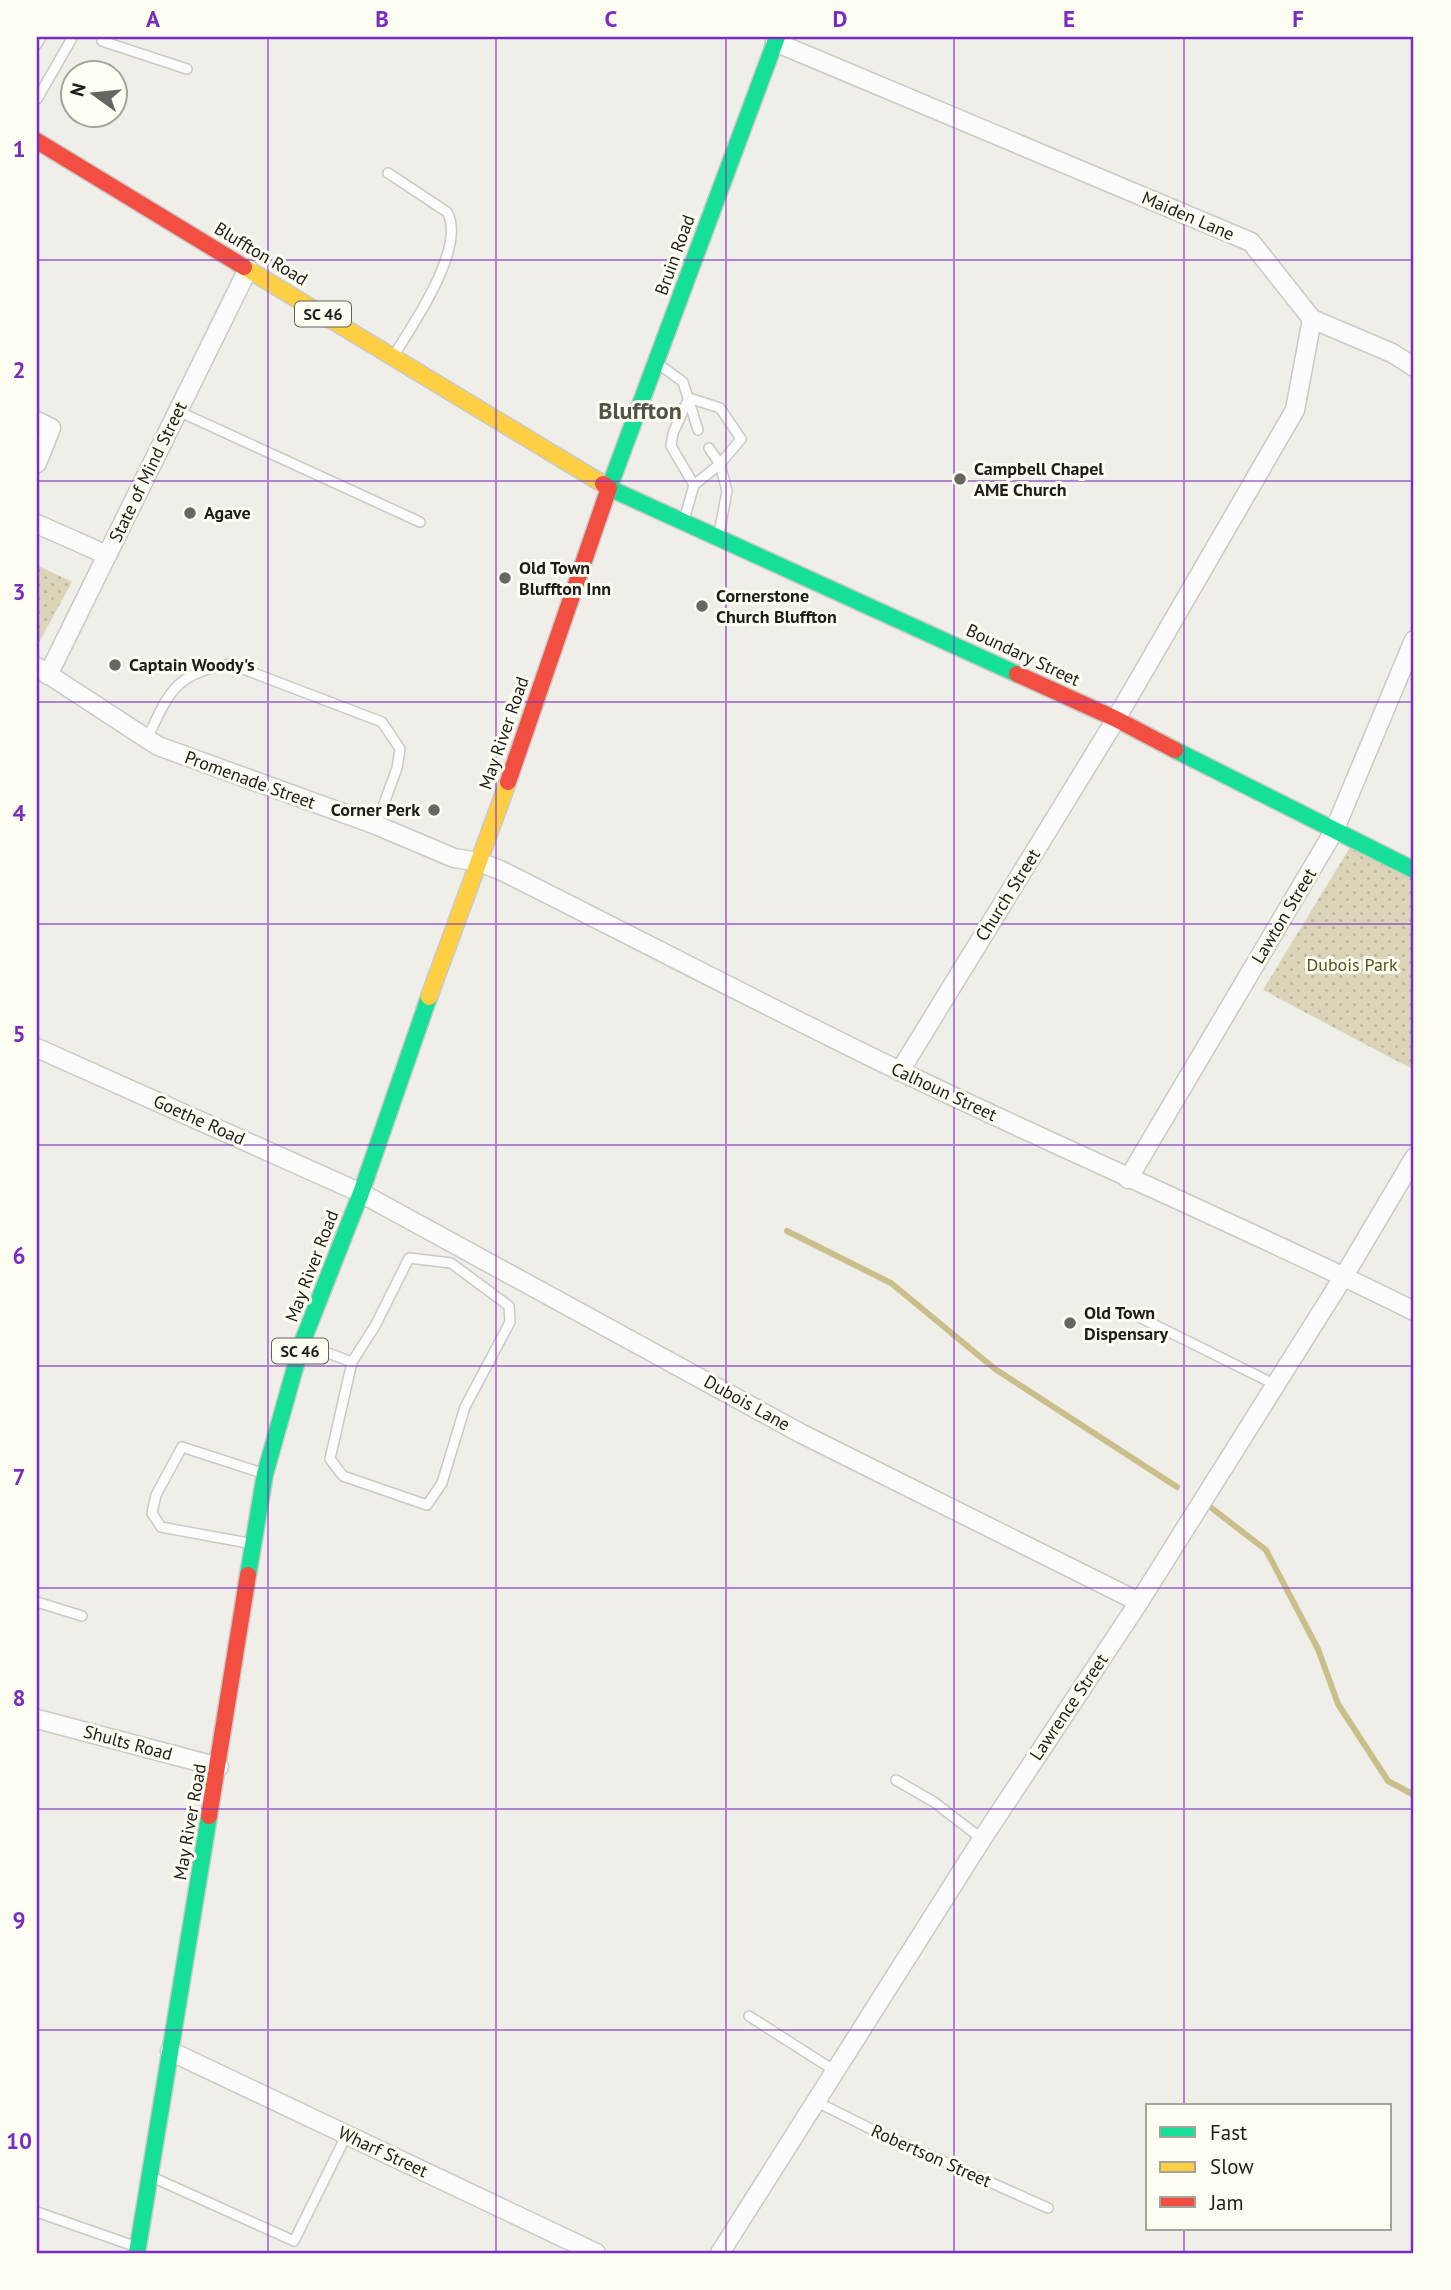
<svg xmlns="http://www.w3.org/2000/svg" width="1451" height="2290" font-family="'PT Sans',sans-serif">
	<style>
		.park { fill: url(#park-dots) }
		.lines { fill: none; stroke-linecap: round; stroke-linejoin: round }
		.stream { stroke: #c8bf8a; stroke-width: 6 }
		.lane-casing { stroke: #c9c9c5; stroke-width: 12 }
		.street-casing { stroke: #c9c9c5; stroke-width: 21 }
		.fast-casing { stroke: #c9c9c5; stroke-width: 19 }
		.slow-casing { stroke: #c9c9c5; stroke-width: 19 }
		.jam-casing { stroke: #c9c9c5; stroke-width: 19 }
		.lane { stroke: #fdfcfc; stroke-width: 9 }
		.street { stroke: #fdfcfc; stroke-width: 18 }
		.fast { stroke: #16e098; stroke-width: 16 }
		.slow { stroke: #ffcf43; stroke-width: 16 }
		.jam { stroke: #f24e42; stroke-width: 16 }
		.grid { fill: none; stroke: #7b2cbf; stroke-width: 2; stroke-opacity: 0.55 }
		.poi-dot { fill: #676662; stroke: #fffef3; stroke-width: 2.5 }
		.labels { text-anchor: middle; stroke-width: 6; stroke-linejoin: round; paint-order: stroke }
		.shield { fill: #fffef3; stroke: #62605b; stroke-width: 2 }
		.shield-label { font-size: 16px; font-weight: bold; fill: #1e1d1a }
		.street-label { font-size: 18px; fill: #1e1d1a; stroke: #fffef3 }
		.poi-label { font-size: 18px; font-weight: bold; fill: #1e1d1a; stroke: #fffef3; text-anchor: start }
		.park-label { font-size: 18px; fill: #595119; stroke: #fffef3 }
		.district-label { font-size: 24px; font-weight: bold; fill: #535249; stroke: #fffef3 }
		.neatline { fill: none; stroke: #7b2cbf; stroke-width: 2.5 }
		.grid-label { font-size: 23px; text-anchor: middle; font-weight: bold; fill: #7b2cbf }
	</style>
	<defs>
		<pattern id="park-dots" width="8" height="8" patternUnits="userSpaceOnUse" patternTransform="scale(1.75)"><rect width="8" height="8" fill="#dad5b8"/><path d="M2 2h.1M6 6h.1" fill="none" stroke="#bbb69e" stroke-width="1.8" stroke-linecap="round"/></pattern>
	</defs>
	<rect width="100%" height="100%" fill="#efeee9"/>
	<g class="park">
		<path d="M37 565 72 582 38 644 37 643Z"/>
		<path d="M1352 844 1414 876V1070L1263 990Z"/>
	</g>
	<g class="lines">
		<g class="stream">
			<path d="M787 1231 891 1283 995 1369 1177 1487"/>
			<path d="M1209 1506 1266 1550 1318 1649 1338 1704 1388 1781 1414 1795"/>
		</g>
		<defs>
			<g id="lane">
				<path d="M102 41 187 69"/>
				<path d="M37 44 41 37"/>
				<path d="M37 99 71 40V37"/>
				<path d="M388 173 447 212C467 246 413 325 394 355"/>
				<path d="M660 365 683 382 698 430"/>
				<path d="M178 411 420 522"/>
				<path d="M694 485 671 446 673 433 689 398 720 408 741 439 720 464 727 491 719 534"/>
				<path d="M684 520 694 485 720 464 709 448"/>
				<path d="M147 739C169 692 175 673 230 664L382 722 400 749 397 768 376 825"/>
				<path d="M409 1258 451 1263 509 1306 510 1322 465 1407 442 1483 427 1505 343 1476 330 1459 352 1362 375 1326Z"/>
				<path d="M1139 1317 1276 1385"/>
				<path d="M304 1344 352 1362"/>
				<path d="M248 1543 161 1527 152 1513 156 1495 182 1447 262 1473"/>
				<path d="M37 1602 82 1616"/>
				<path d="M896 1780 934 1802 982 1839"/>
				<path d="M749 2016 835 2071"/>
				<path d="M815 2101 873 2130 1048 2208"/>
				<path d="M152 2177 294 2241 347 2134"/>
				<path d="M37 2212 134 2246"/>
			</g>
			<g id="street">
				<path d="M775 42 1251 242 1312 319 1295 410 1116 719 900 1071"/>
				<path d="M1312 319 1392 353 1414 367"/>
				<path d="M37 421 51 428 37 463"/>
				<path d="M37 524 107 555"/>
				<path d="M37 667 158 746 376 825 454 858 479 862 500 870C634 937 767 1007 902 1072 1072 1154 1245 1227 1414 1311"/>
				<path d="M48 675 248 269"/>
				<path d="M37 1048 361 1193 802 1434 1139 1602"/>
				<path d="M1128 1179 1334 831 1414 640"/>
				<path d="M37 1719 219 1767"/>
				<path d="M170 2051 596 2253"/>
				<path d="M720 2253 982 1839 1139 1602 1344 1276 1414 1158"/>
			</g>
			<g id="fast">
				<path d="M777 37 609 488 1017 674"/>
				<path d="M1175 750 1414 870"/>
				<path d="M248 1575 265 1474 302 1343 361 1193 429 997"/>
				<path d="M137 2253 209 1816"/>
			</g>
			<g id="slow">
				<path d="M244 267 603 484"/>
				<path d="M429 997 508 782"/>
			</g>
			<g id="jam">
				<path d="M37 141 244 267"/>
				<path d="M1017 674 1116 719 1175 750"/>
				<path d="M508 782 609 488 603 484"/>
				<path d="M209 1816 248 1575"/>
			</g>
		</defs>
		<use href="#lane" class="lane-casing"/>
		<use href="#street" class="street-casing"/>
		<use href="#fast" class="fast-casing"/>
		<use href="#slow" class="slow-casing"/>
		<use href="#jam" class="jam-casing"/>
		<use href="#lane" class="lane"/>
		<use href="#street" class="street"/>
		<use href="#fast" class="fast"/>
		<use href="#slow" class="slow"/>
		<use href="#jam" class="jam"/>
	</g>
	<path class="grid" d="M268 37V2253M496 37V2253M726 37V2253M954 37V2253M1184 37V2106M37 260H1414M37 481H1414M37 702H1414M37 924H1414M37 1145H1414M37 1366H1414M37 1588H1414M37 1809H1414M37 2030H1414M1184 2229V2253"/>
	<g class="poi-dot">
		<circle cx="960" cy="479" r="7"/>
		<circle cx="190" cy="513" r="7"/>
		<circle cx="505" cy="578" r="7"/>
		<circle cx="702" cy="606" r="7"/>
		<circle cx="115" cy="665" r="7"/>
		<circle cx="434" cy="810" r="7"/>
		<circle cx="1070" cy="1323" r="7"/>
	</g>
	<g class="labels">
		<g class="shield">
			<rect x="295" y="301.5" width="56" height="25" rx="5"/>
			<rect x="272" y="1338.5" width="56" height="25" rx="5"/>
		</g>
		<g class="shield-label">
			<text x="323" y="320">SC 46</text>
			<text x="300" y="1357">SC 46</text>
		</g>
		<g class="street-label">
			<text transform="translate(1188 216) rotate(23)" y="6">Maiden Lane</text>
			<text transform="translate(261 254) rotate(31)" y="6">Bluffton Road</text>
			<text transform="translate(675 255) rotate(-70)" y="6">Bruin Road</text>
			<text transform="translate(148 472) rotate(-64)" y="6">State of Mind Street</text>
			<text transform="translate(1023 655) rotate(25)" y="6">Boundary Street</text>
			<text transform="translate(504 733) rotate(-71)" y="6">May River Road</text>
			<text transform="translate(250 780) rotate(20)" y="6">Promenade Street</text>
			<text transform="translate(1008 895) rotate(-58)" y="6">Church Street</text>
			<text transform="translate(1284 916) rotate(-59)" y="6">Lawton Street</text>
			<text transform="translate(944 1092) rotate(25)" y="6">Calhoun Street</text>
			<text transform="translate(199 1120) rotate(24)" y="6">Goethe Road</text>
			<text transform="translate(312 1266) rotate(-69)" y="6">May River Road</text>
			<text transform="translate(747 1403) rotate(29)" y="6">Dubois Lane</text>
			<text transform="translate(1069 1707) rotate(-56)" y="6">Lawrence Street</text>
			<text transform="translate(128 1743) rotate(15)" y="6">Shults Road</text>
			<text transform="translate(190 1822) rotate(-80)" y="6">May River Road</text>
			<text transform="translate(383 2152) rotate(25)" y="6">Wharf Street</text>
			<text transform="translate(931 2156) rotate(24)" y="6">Robertson Street</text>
		</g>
		<g class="poi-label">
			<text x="974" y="475">Campbell Chapel<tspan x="974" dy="21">AME Church</tspan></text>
			<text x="204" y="519">Agave</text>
			<text x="519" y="574">Old Town<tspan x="519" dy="21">Bluffton Inn</tspan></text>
			<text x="716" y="602">Cornerstone<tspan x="716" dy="21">Church Bluffton</tspan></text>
			<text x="129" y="671">Captain Woody's</text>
			<text x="420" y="816" text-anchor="end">Corner Perk</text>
			<text x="1084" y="1319">Old Town<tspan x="1084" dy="21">Dispensary</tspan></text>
		</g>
		<g class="park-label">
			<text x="1352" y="971">Dubois Park</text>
		</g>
		<g class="district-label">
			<text x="640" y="419">Bluffton</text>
		</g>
	</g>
	<rect width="1451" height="2290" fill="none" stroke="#fffef3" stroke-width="77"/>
	<rect x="1146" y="2104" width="245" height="126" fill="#fffef3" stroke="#a5a49c" stroke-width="2"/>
	<rect x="1160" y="2127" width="35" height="10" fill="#16e098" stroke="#a5a49c" stroke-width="2"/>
	<text x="1210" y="2140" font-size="21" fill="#1e1d1a">Fast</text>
	<rect x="1160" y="2162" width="35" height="10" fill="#ffcf43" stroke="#a5a49c" stroke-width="2"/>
	<text x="1210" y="2174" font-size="21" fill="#1e1d1a">Slow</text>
	<rect x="1160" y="2197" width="35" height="10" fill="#f24e42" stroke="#a5a49c" stroke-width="2"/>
	<text x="1210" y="2210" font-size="21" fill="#1e1d1a">Jam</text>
	<g transform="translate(94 94) rotate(285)"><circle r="33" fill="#fffef3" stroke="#a5a49c" stroke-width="2"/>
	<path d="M0-5L12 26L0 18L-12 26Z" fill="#676662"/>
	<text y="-10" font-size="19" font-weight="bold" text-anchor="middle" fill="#1e1d1a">N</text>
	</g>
	<rect x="38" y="38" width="1374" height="2214" class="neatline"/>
	<g class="grid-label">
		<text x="153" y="27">A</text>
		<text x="382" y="27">B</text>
		<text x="611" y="27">C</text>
		<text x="840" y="27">D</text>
		<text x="1069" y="27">E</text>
		<text x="1298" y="27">F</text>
		<text x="19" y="157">1</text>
		<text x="19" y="378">2</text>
		<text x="19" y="600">3</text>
		<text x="19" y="821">4</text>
		<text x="19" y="1042">5</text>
		<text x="19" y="1264">6</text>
		<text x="19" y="1485">7</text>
		<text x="19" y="1706">8</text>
		<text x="19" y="1928">9</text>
		<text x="19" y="2149">10</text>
	</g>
</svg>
